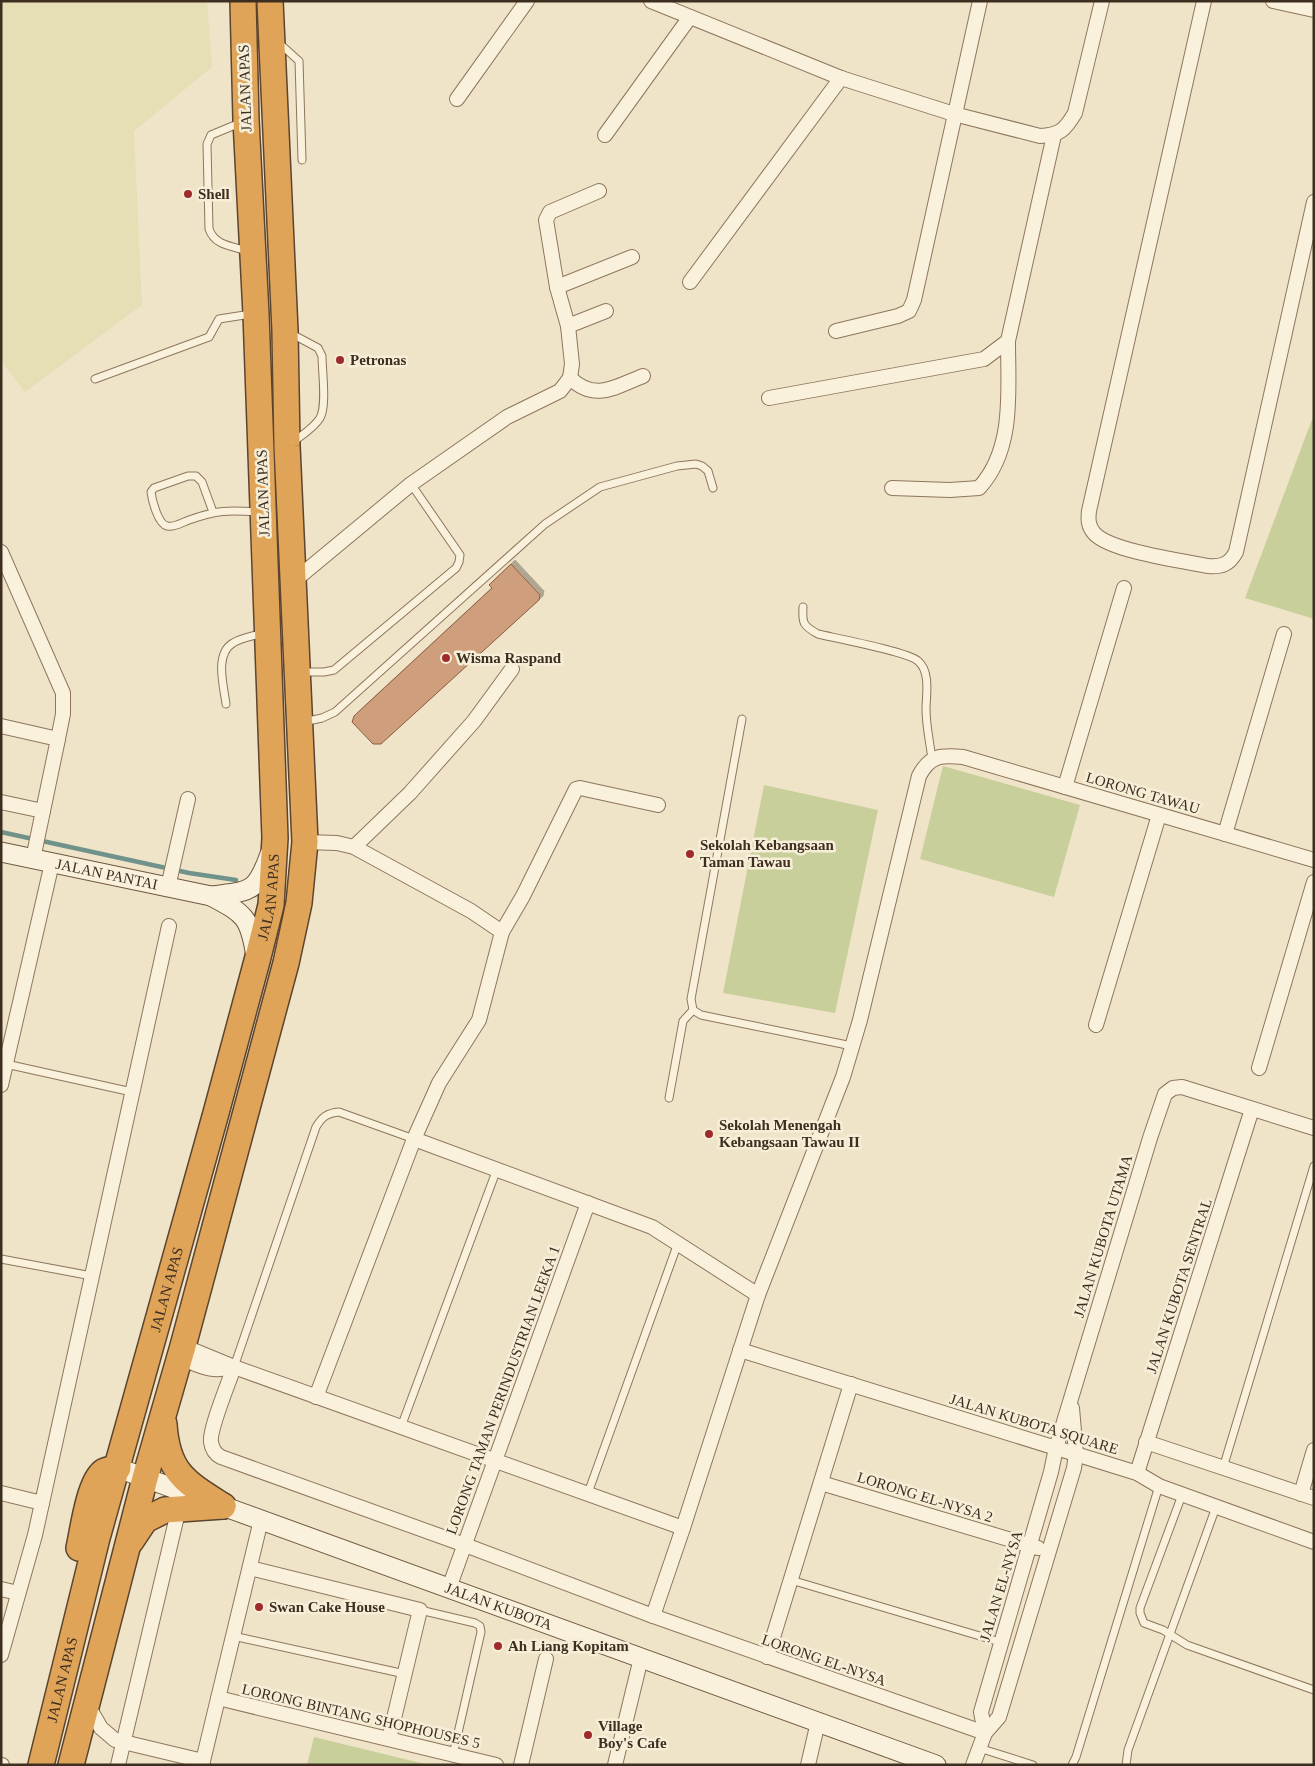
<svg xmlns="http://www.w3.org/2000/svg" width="1315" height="1766" font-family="Georgia,serif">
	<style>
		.farmland { fill: #e6deb5 }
		.green { fill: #c9cf9b }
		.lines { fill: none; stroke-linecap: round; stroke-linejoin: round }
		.stream { stroke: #6f938a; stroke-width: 4.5 }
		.building { fill: #cf9f7d; stroke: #8d5f41; filter: url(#shadow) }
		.lane-casing { stroke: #8d765c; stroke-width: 9 }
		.street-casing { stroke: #8d765c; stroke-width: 16 }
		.secondary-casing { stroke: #6f573f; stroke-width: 21 }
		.highway-casing { stroke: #5b4430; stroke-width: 28 }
		.lane { stroke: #faf1dc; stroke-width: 7 }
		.street { stroke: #faf1dc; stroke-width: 14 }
		.secondary { stroke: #faf1dc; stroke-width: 19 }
		.highway { stroke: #e0a458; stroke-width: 25 }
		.poi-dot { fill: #9e2a2b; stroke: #f7eed8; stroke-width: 2 }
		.labels { text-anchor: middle; stroke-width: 5; stroke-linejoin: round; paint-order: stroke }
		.street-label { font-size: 15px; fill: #3d2e20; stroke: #f7eed8 }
		.poi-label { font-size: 15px; font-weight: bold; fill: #3d2e20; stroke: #f7eed8; text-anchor: start }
	</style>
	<defs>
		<filter id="shadow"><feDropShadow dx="4" dy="-4" stdDeviation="0" flood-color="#0004"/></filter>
	</defs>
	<rect width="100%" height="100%" fill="#f0e4c8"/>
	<path class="farmland" d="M1 1H207L212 67 134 131 142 305 25 392 1 361Z"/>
	<g class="green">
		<path d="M1314 414V619L1245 598Z"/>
		<path d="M943 766 1080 805 1054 897 920 859Z"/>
		<path d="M764 785 878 810 835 1013 723 993Z"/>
		<path d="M314 1737 429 1765H307Z"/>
	</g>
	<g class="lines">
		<path class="stream" d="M1 832 189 873 236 880"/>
	</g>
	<path class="building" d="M511 564 540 595 539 600 381 744H373L352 722 354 716 492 588 489 585Z"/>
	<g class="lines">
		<defs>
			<g id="lane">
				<path d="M279 43 299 61 302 160"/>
				<path d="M240 123 211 135 207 144 209 229C215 246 232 246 248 251"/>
				<path d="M290 333 318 348 322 356C322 371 327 406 320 418 314 428 302 435 293 442"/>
				<path d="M95 379 209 337 219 319 251 314"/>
				<path d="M213 512 202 482 196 476H188L154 488 151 492C152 500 158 524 167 526 174 528 183 522 189 520 217 510 228 510 258 512"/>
				<path d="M803 607C802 623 803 626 818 634 835 638 909 652 918 661 931 672 926 696 926 709 926 726 930 743 932 759"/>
				<path d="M302 672H324L334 670 456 568 459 562 460 555 411 484"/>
				<path d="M226 704C224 687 214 654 233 643 241 638 254 636 263 633"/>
				<path d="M742 719 691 999 693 1010 701 1015 852 1046"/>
				<path d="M303 722 322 718 335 712 545 524 600 487 677 466 696 464 702 466 708 471 713 488"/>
				<path d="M6 1064 132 1092"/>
				<path d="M669 1098 683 1021 693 1010"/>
				<path d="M1 1259 92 1276"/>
				<path d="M234 1367 316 1127C322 1117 327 1113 339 1112L414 1139"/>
				<path d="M401 1427 497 1169"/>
				<path d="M1223 1468 1314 1166"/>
				<path d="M588 1493 678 1243"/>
				<path d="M1182 1495 1140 1608V1613L1144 1623 1163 1630 1187 1645 1314 1690"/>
				<path d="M791 1580 1000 1642"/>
				<path d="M420 1610 475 1623 480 1626 481 1632 453 1755"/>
				<path d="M233 1636 405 1674"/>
				<path d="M979 1748 1033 1765"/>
				<path d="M1072 1765 1076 1757 1159 1486"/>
				<path d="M1126 1765 1128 1750 1216 1507"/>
			</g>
			<g id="street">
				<path d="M651 1 841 78 954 114 1040 136C1060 135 1065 130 1075 113L1102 1"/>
				<path d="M1204 1 1089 511C1088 519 1088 526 1094 533 1109 551 1183 561 1208 566 1221 567 1229 565 1236 552L1314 202"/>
				<path d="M1273 1 1314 10"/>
				<path d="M457 99 527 1"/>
				<path d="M605 135 690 17"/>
				<path d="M690 282 841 78"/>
				<path d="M557 287 632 257"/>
				<path d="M568 326 606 311"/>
				<path d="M836 331 898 316 909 311 914 300 980 1"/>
				<path d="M570 378C595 402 615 387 643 376"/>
				<path d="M769 398 984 359 1008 341 1054 135"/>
				<path d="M892 488 950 490 979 488C1015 449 1008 390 1008 341"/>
				<path d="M1 552 63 693V714L58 739"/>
				<path d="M294 581 411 484 507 417 560 391 570 378 572 364 568 326 557 287 546 220 550 212 599 191"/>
				<path d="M1 726 58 739 33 859"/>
				<path d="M1065 787 1124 588"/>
				<path d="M1 802 43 811"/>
				<path d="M1225 834 1284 634"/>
				<path d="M305 842 337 843 354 847 471 911 502 932 479 1020 439 1083 414 1139 316 1397"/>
				<path d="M354 847 410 793 474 721 512 669"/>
				<path d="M168 887 188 799"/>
				<path d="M502 932 523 896 576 789 580 788 658 805"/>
				<path d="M1096 1025 1159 815"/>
				<path d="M1259 1068 1314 882"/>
				<path d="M1 1085 52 863"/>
				<path d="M414 1139 652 1227 758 1295"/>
				<path d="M183 1346 234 1367 683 1528"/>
				<path d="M740 1350 1137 1473 1159 1486 1314 1542"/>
				<path d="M180 1358C201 1366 211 1373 233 1367"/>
				<path d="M234 1367C229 1382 209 1430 211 1442 212 1449 215 1454 221 1457L465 1545 653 1616 985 1733"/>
				<path d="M1146 1442 1314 1498"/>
				<path d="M1137 1473 1252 1109"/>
				<path d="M821 1483 1038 1548"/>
				<path d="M1 1493 42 1503"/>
				<path d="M1301 1494 1314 1450"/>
				<path d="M250 1568 420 1610 389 1739"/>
				<path d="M449 1588 588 1203"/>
				<path d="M1 1589 18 1593"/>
				<path d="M653 1616 683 1528 758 1295 843 1077 860 1020 919 776C930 755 941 755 963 757L1314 860"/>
				<path d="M1 1655 35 1535 169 926"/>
				<path d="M767 1657 851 1384"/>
				<path d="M218 1698 496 1765"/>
				<path d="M87 1704 101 1728 115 1740 203 1761"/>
				<path d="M985 1733 981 1712 1051 1472 1056 1448 1150 1138 1165 1094 1173 1088 1182 1087 1314 1128"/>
				<path d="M1 1765H2"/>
				<path d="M118 1765 179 1508"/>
				<path d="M202 1765 261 1520"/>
				<path d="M521 1765 546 1659"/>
				<path d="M615 1765 641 1658"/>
				<path d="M808 1765 818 1722"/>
				<path d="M973 1765 985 1733 999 1717 1074 1468 1076 1454 1072 1408"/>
			</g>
			<g id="secondary">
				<path id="s1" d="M1 852 211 896C250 891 256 894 270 854"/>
				<path d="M211 896C245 914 250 917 256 957"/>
				<path id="s2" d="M118 1468 936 1765"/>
			</g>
			<g id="highway">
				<path d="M164 1424C167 1472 185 1482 223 1506"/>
				<path d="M131 1541 145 1520 165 1510 223 1506"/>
				<path d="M79 1548C83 1530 89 1483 103 1472 107 1469 112 1469 118 1468"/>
				<path id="s3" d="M41 1765 97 1538 216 1113 257 961 271 905 275 838 256 314 246 120 243 1"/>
				<path d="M71 1765 145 1478 183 1346 286 963 299 903 305 842 287 446 285 331 270 1"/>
			</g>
		</defs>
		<use href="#lane" class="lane-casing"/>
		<use href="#street" class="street-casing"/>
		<use href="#secondary" class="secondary-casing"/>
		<use href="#highway" class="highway-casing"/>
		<use href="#lane" class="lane"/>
		<use href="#street" class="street"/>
		<use href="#secondary" class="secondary"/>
		<use href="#highway" class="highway"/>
	</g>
	<g class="poi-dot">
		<circle cx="188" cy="194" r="5"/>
		<circle cx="340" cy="360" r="5"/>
		<circle cx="446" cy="658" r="5"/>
		<circle cx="690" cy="854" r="5"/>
		<circle cx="709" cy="1134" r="5"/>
		<circle cx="259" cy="1607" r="5"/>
		<circle cx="498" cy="1646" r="5"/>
		<circle cx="588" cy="1735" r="5"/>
	</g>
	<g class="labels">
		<g class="street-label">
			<text transform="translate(245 88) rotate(-92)" y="5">JALAN APAS</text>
			<text transform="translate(263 493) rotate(-92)" y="5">JALAN APAS</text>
			<text transform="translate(1143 793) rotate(16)" y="5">LORONG TAWAU</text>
			<text dy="5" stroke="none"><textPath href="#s1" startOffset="108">JALAN PANTAI</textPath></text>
			<text dy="5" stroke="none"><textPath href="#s3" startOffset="898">JALAN APAS</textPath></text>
			<text transform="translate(1103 1236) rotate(-73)" y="5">JALAN KUBOTA UTAMA</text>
			<text transform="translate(1179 1286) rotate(-72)" y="5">JALAN KUBOTA SENTRAL</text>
			<text dy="5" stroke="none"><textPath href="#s3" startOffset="492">JALAN APAS</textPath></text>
			<text transform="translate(503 1390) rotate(-70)" y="5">LORONG TAMAN PERINDUSTRIAN LEEKA 1</text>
			<text transform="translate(1034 1424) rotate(17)" y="5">JALAN KUBOTA SQUARE</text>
			<text transform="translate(925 1497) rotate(17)" y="5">LORONG EL-NYSA 2</text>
			<text transform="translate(1001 1586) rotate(-73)" y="5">JALAN EL-NYSA</text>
			<text dy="5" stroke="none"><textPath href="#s2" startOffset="405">JALAN KUBOTA</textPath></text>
			<text transform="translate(824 1660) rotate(19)" y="5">LORONG EL-NYSA</text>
			<text dy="5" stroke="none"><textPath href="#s3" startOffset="88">JALAN APAS</textPath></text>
			<text transform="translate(361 1716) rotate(13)" y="5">LORONG BINTANG SHOPHOUSES 5</text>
		</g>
		<g class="poi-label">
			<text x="198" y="199">Shell</text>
			<text x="350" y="365">Petronas</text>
			<text x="456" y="663">Wisma Raspand</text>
			<text x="700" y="850">Sekolah Kebangsaan<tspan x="700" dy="17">Taman Tawau</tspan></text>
			<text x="719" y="1130">Sekolah Menengah<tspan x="719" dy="17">Kebangsaan Tawau II</tspan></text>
			<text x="269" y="1612">Swan Cake House</text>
			<text x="508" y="1651">Ah Liang Kopitam</text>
			<text x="598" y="1731">Village<tspan x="598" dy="17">Boy's Cafe</tspan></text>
		</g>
	</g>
	<rect width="1315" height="1766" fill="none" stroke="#3d2e20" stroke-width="5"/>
</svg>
